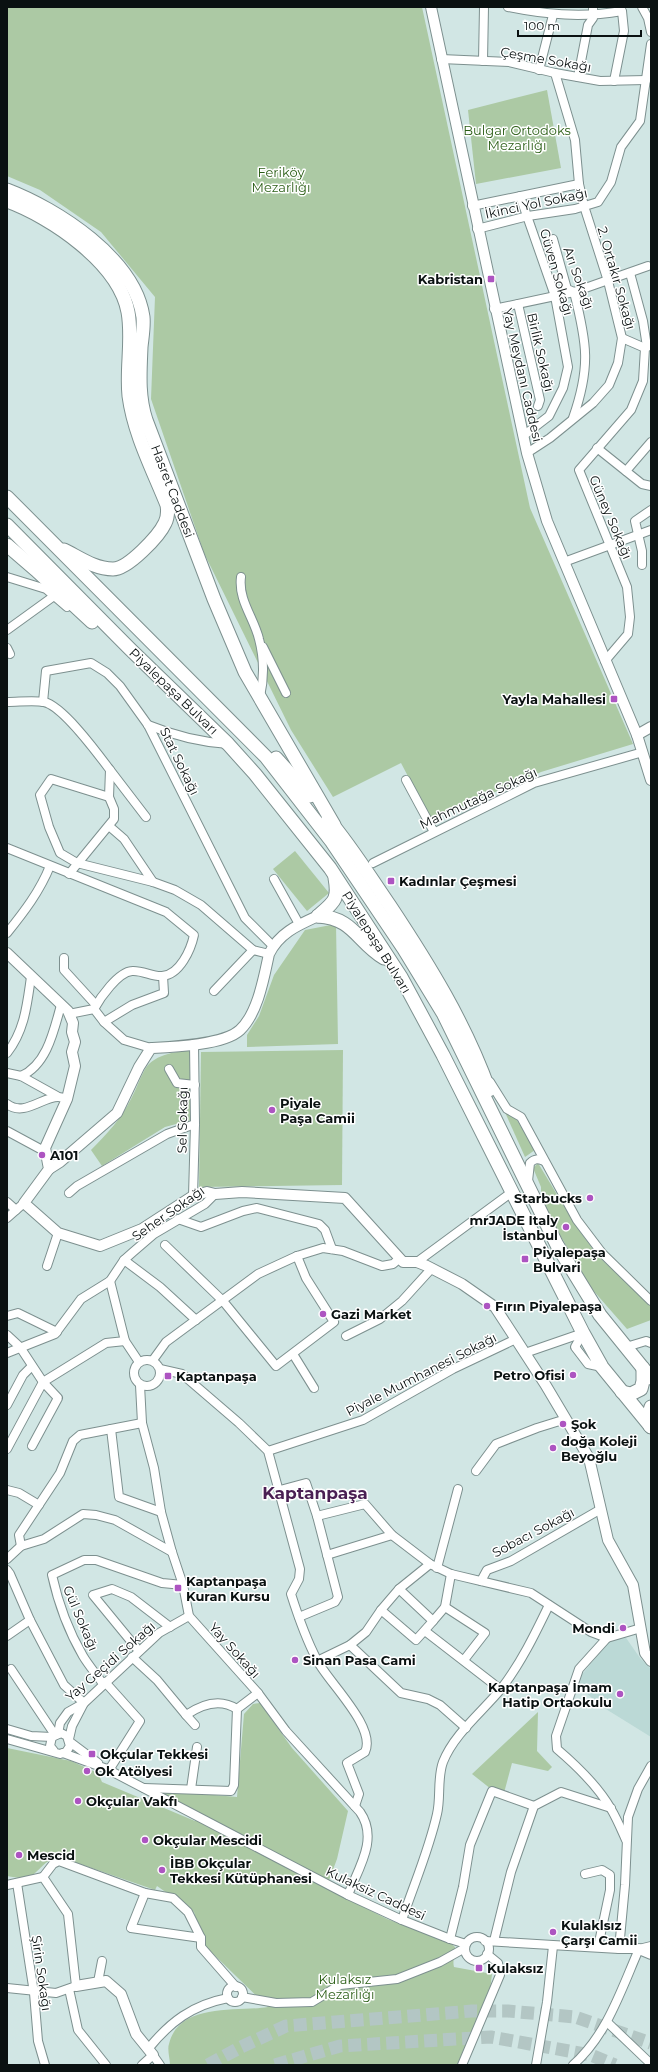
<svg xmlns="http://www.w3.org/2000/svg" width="658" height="2072" font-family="Montserrat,sans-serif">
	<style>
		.built { fill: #bbd9d6 }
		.green { fill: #acc9a4 }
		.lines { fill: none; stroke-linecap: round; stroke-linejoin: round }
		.primary-tunnel { stroke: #b3c6c4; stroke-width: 13; stroke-dasharray: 13 6; stroke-linecap: butt }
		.minor-casing { stroke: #7d908f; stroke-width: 10 }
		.tertiary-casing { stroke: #7d908f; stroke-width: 12 }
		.primary-casing { stroke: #7d908f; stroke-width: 15 }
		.minor { stroke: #fff; stroke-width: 8 }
		.tertiary { stroke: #fff; stroke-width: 10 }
		.primary { stroke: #fff; stroke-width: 13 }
		.poi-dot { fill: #ad54c1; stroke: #fff; stroke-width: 1.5 }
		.labels { text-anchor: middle; stroke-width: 3; stroke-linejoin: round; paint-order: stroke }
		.street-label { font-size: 13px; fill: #0a1111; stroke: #fff }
		.park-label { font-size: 13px; fill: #295d14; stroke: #fff }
		.poi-label { font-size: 13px; font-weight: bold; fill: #0a1111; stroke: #fff; text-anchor: start }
		.district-label { font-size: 17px; font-weight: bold; fill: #491f53; stroke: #fff }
	</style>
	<rect width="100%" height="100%" fill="#d1e6e4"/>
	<path class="built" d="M624 1635 640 1658 651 1669V1737L601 1706 575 1683 611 1639Z"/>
	<g class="green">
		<path d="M7 7H422L530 508 633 744 541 772 431 820 401 763 333 797 291 730 204 553 151 399 155 297 101 232 40 190 7 176Z"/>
		<path d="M547 90 561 168 476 184 468 110Z"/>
		<path d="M295 851 329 893 307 911 273 869Z"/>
		<path d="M336 924 338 1044 247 1047V1035L259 1016 274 975 305 930Z"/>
		<path d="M190 1050 191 1120 165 1127 102 1166 91 1150C107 1134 121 1119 131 1099 136 1090 139 1080 144 1071 152 1055 174 1052 190 1050Z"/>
		<path d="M343 1050 342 1185 199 1187 201 1052Z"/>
		<path d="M504 1110 515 1117 535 1150 525 1157Z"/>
		<path d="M538 1163 576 1226 598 1256 651 1306V1320L627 1329 591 1288 557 1230 541 1200V1187L533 1168Z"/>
		<path d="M260 1703 292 1748 348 1811 337 1859 326 1888 387 1919 449 1942 455 1947C456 1954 452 1959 454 1967L492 1974 490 1991 457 2065H170C170 2059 167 2049 169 2044 179 2002 237 2012 268 2007L204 1945 194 1912 157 1886 155 1890 57 1856C32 1868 40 1883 7 1876V1748L71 1761 98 1773 102 1782 195 1821 199 1814 157 1790 237 1797 244 1714 253 1704Z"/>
		<path d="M538 1712 537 1751 552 1767 548 1771 512 1763 504 1793 491 1789 472 1774Z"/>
	</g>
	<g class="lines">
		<g class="primary-tunnel">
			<path d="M208 2065 241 2047 286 2026 472 2011H508L575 2017 651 2043"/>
			<path d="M275 2065 340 2046 491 2037 591 2055 615 2065"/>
		</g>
		<defs>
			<g id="minor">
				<path d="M508 7C547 15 583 18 622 11L624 31 614 81"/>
				<path d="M642 7 648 18 651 32"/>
				<path d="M441 59 509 62 555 73 600 81 646 80"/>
				<path d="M483 61 484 7"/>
				<path d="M539 70 553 15"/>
				<path d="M578 77 588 25 593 18V7"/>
				<path d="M520 196 555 296 568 367 563 388 549 416 523 436"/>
				<path d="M472 206 579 184"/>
				<path d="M477 229 528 216 575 209 598 202 611 182 621 147 640 121 651 44"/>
				<path d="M553 239 567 289 574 292C587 343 591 367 573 418"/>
				<path d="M630 273 643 321 647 347"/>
				<path d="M518 304 540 400 538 406"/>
				<path d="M494 309 574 292 648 266"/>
				<path d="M597 448 642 484 651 486"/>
				<path d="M527 453 550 438 593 403 609 385 618 363 622 338 608 281 584 206 579 184 575 140 555 73"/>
				<path d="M626 471 651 442"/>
				<path d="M564 562 651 530"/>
				<path d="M642 565V551L635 521 651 510"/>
				<path d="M7 577 46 589 67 607"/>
				<path d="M241 577C238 600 254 618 259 639 264 658 264 679 260 697"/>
				<path d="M7 630 54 596"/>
				<path d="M263 647 286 693"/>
				<path d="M7 648 10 654"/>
				<path d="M605 661 628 634 630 617 627 587 579 470 631 410 643 381 645 348 622 338"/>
				<path d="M7 702C19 702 33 700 44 702 63 706 98 754 110 770L109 797 114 809V819L69 874"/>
				<path d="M43 702 46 671 91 663 107 673 120 686 148 725 245 918 273 946"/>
				<path d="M148 725C175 736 200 742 228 744"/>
				<path d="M110 770 146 817"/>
				<path d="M406 780 434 832"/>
				<path d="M109 797 51 779 40 795 49 827 60 853 77 863 153 882 175 890 201 905 253 950 269 954"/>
				<path d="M109 826 124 839 153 882"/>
				<path d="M7 848 166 912 194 935C191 949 180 975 162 976 153 977 142 970 132 971 118 972 100 998 94 1009"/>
				<path d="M373 863 534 783 643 752"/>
				<path d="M274 879 299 924"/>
				<path d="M7 933C24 912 40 891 50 866"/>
				<path d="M64 958V970L96 1005"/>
				<path d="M214 991 253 950"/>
				<path d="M69 1014 94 1009 104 1022 124 1040 151 1048"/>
				<path d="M104 1022 132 1005 164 993 163 976"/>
				<path d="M7 1053C25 1030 27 1004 31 977"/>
				<path d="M169 1069 177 1083 195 1085"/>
				<path d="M7 1073 21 1076 57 1096"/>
				<path d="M21 1076C47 1065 54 1030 61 1005"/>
				<path d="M490 1082 507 1109 521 1117 577 1220 602 1253 651 1301"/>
				<path d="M7 1104C24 1117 42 1097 58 1097 61 1097 64 1098 67 1099"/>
				<path d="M7 1131 44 1151"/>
				<path d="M528 1181 530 1163C535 1158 538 1159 544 1161"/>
				<path d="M69 1193 77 1186 167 1134 195 1124"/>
				<path d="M193 1196 195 1124 194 1044"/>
				<path d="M7 1202 16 1210"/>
				<path d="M7 1218 24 1203"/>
				<path d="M178 1219 201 1227 243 1211 257 1208 319 1224 325 1230 332 1249"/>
				<path d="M165 1245 223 1301 276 1366 334 1322 306 1278 297 1256"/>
				<path d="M124 1260 160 1287 196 1320"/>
				<path d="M417 1262 512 1192"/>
				<path d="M47 1266 58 1233"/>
				<path d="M110 1281 125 1341 139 1362"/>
				<path d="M7 1316 18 1313 57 1332"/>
				<path d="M583 1333 575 1347 588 1364 602 1367"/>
				<path d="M7 1335 20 1347 43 1382 106 1343 125 1341"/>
				<path d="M346 1336 380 1319 402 1301 432 1268"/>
				<path d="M626 1347 646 1341 651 1343"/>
				<path d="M7 1353 55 1334 81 1299 110 1281 124 1260 133 1252 154 1234 205 1204 215 1194"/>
				<path d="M525 1353 583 1333"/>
				<path d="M293 1354 314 1388"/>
				<circle cx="147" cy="1373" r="13"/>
				<path d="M153 1360 166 1342 258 1274 297 1256 323 1248 343 1251 382 1266 393 1264 400 1258"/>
				<path d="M160 1369 182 1374 239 1423 268 1451 300 1569 299 1579 291 1594C298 1616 306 1639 317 1660 327 1681 377 1727 365 1752L347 1763 359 1794 355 1806"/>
				<path d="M140 1385 142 1423 154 1468 161 1512 172 1552 183 1585 189 1616 258 1693 286 1731 360 1812C379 1839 358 1869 348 1895"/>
				<path d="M7 1405 23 1375 32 1366"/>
				<path d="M111 1429 119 1497 161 1512"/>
				<path d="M7 1449 43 1382 58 1398 32 1446"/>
				<path d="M268 1451 363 1420 453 1369 516 1339"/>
				<path d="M476 1471 496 1444 537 1428 566 1419"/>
				<path d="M7 1490 19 1493 39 1505"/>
				<path d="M280 1490 306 1483 317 1516 338 1597 335 1602 299 1617"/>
				<path d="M317 1516 365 1504 392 1535 430 1564 451 1574 531 1593 591 1632 607 1638 641 1628"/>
				<path d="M21 1546 19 1535 60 1473 73 1441 80 1435 142 1423"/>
				<path d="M327 1555 392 1535"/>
				<path d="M7 1559 21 1546 44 1539 83 1514 96 1515 115 1520 172 1552"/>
				<path d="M437 1568 458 1489"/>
				<path d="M7 1570 10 1574 30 1620 64 1685 84 1703 72 1726 69 1739"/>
				<path d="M481 1581 487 1570 511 1561 601 1509"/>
				<path d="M445 1607 485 1633 464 1660"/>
				<path d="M381 1610 416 1640 433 1621 399 1589"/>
				<path d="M433 1621 445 1607 451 1574"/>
				<path d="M425 1631 500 1689"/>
				<path d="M7 1636 30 1620"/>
				<path d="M607 1638 579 1669 556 1736 557 1749C577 1766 598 1786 611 1809 617 1819 621 1829 626 1840"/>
				<path d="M350 1645 401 1693 428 1699 440 1705 466 1728"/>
				<path d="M139 1651 93 1595 112 1589 131 1597 170 1627"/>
				<path d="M132 1657 157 1680 186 1715C202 1704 220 1698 237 1709"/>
				<path d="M317 1661 350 1645 366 1632 381 1610 399 1589 430 1564"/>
				<path d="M11 1669 55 1735"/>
				<path d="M105 1682 140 1721 109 1770"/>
				<path d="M103 1684C97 1675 89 1666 83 1656 69 1632 58 1602 52 1575L84 1560H96L162 1583 183 1585"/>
				<path d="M186 1715 195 1725"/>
				<path d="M7 1729 31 1736 52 1737"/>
				<path d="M58 1734 60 1723 68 1712 84 1703 159 1633 189 1616"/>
				<path d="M7 1739 60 1754 66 1752 70 1746 67 1736 61 1733 52 1737 50 1746 54 1751"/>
				<path d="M70 1742 98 1763"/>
				<path d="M63 1753 107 1769 348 1895 402 1920 450 1939 466 1944"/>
				<path d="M144 1788 231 1791 234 1785 237 1709 258 1693"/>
				<path d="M191 1789 197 1747"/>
				<path d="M585 1874 602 1870 610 1875V1890L598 1947"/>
				<path d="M43 1877 53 1864 59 1861 145 1893 173 1898 188 1912 201 1938V1947L236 1987"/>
				<path d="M17 1883 34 1993 38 2041 45 2065"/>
				<path d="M7 1885 43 1877 68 1914 76 1986 56 1993 7 1988"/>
				<path d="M145 1893 131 1928 201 1938"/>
				<path d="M402 1920C414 1884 429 1850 437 1814 441 1798 437 1778 443 1762 454 1734 482 1712 501 1689 521 1663 535 1634 549 1605"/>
				<circle cx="477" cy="1949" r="12"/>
				<path d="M450 1939 463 1887 470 1845 492 1791 534 1806"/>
				<path d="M485 1941 619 1949H639L651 1946"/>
				<path d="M494 1941 511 1872 534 1806 561 1792 611 1808"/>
				<path d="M619 1949 625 1885 628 1817 638 1789 651 1766"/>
				<path d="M98 1982 102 1961"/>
				<circle cx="235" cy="1994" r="8"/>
				<path d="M69 1989 78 2030 106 2065"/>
				<path d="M242 1997 276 2003 312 2002 340 1985 397 1979 440 1962 465 1948"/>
				<path d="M607 2022 651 2064"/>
				<path d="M148 2049C170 2022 192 2005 228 1998"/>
				<path d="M142 2065 153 2055 160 2065"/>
				<path d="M462 2065 500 1975 498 1963 487 1954"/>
				<path d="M536 2065 547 2002 553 1946"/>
				<path d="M573 2065C607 2035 621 1990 639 1949"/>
			</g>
			<g id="tertiary">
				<path d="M431 7 527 453 547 521 637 735 651 780"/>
				<path d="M637 735 651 727"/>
				<path d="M7 953 68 1011 73 1023 72 1032 75 1042 72 1052 75 1066 67 1099 45 1148 49 1169 24 1203 58 1233 100 1246 142 1229 193 1196 207 1192 215 1194 242 1192 345 1198 403 1262H417L427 1266 462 1284 495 1307 545 1384 589 1458 608 1540 633 1585 645 1653 651 1661"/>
				<path d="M49 1169 60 1162 117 1113 139 1067 151 1048C173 1047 224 1045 240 1030 258 1013 264 977 269 954 279 933 298 925 318 916"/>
				<path d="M639 1949 651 1954"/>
				<path d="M76 1986 106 1981 121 1994 136 2034 153 2055"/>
			</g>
			<g id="primary">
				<path d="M7 190C57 209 135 259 143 317 144 327 142 337 141 347 140 372 138 396 146 420L214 599 245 672 334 825"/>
				<path d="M7 201C51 217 119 263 128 312 133 339 126 369 129 396 134 434 153 470 167 505 168 511 168 517 165 523 159 536 128 569 113 569 95 569 80 558 64 550"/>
				<path d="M7 497 266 757 332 842 404 949 443 1013 557 1245 600 1315 651 1378"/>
				<path d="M7 525 130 649 228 744 255 774 330 868 401 977 443 1055 583 1333 602 1367 651 1427"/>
				<path d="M7 545 36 570 92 622"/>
				<path d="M276 758 310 796"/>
				<path d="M328 819C351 846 370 877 390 906 429 965 465 1023 489 1090"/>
				<path d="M318 916C354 918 357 942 384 958"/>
				<path d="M318 916C334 902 339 900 335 878"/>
				<path d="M622 1392 631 1394 641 1389 643 1381V1368"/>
				<path d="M650 1426 648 1417 651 1407"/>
			</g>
		</defs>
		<use href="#minor" class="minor-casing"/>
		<use href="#tertiary" class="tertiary-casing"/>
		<use href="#primary" class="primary-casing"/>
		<use href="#minor" class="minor"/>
		<use href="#tertiary" class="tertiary"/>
		<use href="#primary" class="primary"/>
	</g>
	<g class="poi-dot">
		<rect x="487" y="275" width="8" height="8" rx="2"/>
		<rect x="610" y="695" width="8" height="8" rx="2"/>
		<rect x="387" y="877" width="8" height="8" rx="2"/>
		<circle cx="272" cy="1110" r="4"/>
		<circle cx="42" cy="1155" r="4"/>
		<circle cx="590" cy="1198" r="4"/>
		<circle cx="566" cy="1227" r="4"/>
		<rect x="521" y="1255" width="8" height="8" rx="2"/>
		<circle cx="487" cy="1306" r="4"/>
		<circle cx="323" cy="1314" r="4"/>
		<circle cx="573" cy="1375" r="4"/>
		<rect x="164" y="1372" width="8" height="8" rx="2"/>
		<circle cx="563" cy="1424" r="4"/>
		<circle cx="553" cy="1448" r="4"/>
		<rect x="174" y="1584" width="8" height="8" rx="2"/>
		<circle cx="623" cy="1628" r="4"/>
		<circle cx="295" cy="1660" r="4"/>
		<circle cx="620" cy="1694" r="4"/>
		<rect x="88" y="1750" width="8" height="8" rx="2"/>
		<circle cx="87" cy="1771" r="4"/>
		<circle cx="78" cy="1801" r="4"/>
		<circle cx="145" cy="1840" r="4"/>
		<circle cx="19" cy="1855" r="4"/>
		<circle cx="162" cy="1870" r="4"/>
		<circle cx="553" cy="1932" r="4"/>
		<rect x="475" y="1964" width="8" height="8" rx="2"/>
	</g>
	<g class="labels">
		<g class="street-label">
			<text transform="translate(546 59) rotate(10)" y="5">Çeşme Sokağı</text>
			<text transform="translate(536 203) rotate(-12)" y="5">İkinci Yol Sokağı</text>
			<text transform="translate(557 272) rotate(74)" y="5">Güven Sokağı</text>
			<text transform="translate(579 278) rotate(70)" y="5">Arı Sokağı</text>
			<text transform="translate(617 278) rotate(74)" y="5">2. Ortakır Sokağı</text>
			<text transform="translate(541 352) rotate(77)" y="5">Birlik Sokağı</text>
			<text transform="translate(523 375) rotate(77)" y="5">Yay Meydanı Caddesi</text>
			<text transform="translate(173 491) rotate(69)" y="5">Hasret Caddesi</text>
			<text transform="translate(611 517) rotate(67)" y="5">Güney Sokağı</text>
			<text transform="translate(174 691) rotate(44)" y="5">Piyalepaşa Bulvarı</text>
			<text transform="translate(180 761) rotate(64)" y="5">Stat Sokağı</text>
			<text transform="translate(478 798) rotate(-25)" y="5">Mahmutağa Sokağı</text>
			<text transform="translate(377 942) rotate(58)" y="5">Piyalepaşa Bulvarı</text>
			<text transform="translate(182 1120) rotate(-89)" y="5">Sel Sokağı</text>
			<text transform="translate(168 1213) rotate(-35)" y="5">Seher Sokağı</text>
			<text transform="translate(421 1374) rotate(-27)" y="5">Piyale Mumhanesi Sokağı</text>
			<text transform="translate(533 1532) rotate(-28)" y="5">Sobacı Sokağı</text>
			<text transform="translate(81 1618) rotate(67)" y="5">Gül Sokağı</text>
			<text transform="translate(235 1650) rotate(48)" y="5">Yay Sokağı</text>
			<text transform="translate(110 1661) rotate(-41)" y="5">Yay Geçidi Sokağı</text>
			<text transform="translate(376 1893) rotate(25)" y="5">Kulaksiz Caddesi</text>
			<text transform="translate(42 1973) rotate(82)" y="5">Şirin Sokağı</text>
		</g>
		<g class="park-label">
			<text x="517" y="135">Bulgar Ortodoks<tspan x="517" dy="15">Mezarlığı</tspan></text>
			<text x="281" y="177">Feriköy<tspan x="281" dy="15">Mezarlığı</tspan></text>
			<text x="345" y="1984">Kulaksız<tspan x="345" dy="15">Mezarlığı</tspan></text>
		</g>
		<g class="poi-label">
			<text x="483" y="284" text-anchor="end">Kabristan</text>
			<text x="606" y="704" text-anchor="end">Yayla Mahallesi</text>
			<text x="399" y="886">Kadınlar Çeşmesi</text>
			<text x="280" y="1108">Piyale<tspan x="280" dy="15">Paşa Camii</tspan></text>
			<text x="50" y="1160">A101</text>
			<text x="582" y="1203" text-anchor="end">Starbucks</text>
			<text x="558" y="1225" text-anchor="end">mrJADE Italy<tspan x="558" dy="15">İstanbul</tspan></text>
			<text x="533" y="1257">Piyalepaşa<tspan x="533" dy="15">Bulvari</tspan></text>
			<text x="495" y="1311">Fırın Piyalepaşa</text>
			<text x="331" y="1319">Gazi Market</text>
			<text x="565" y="1380" text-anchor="end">Petro Ofisi</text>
			<text x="176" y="1381">Kaptanpaşa</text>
			<text x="571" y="1429">Şok</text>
			<text x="561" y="1446">doğa Koleji<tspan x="561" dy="15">Beyoğlu</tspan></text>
			<text x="186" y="1586">Kaptanpaşa<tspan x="186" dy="15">Kuran Kursu</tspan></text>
			<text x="615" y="1633" text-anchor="end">Mondi</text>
			<text x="303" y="1665">Sinan Pasa Cami</text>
			<text x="612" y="1692" text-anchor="end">Kaptanpaşa İmam<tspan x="612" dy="15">Hatip Ortaokulu</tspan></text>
			<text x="100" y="1759">Okçular Tekkesi</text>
			<text x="95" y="1776">Ok Atölyesi</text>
			<text x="86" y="1806">Okçular Vakfı</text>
			<text x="153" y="1845">Okçular Mescidi</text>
			<text x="27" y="1860">Mescid</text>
			<text x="170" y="1868">İBB Okçular<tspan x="170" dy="15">Tekkesi Kütüphanesi</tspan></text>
			<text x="561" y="1930">Kulaklsız<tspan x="561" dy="15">Çarşı Camii</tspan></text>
			<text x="487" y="1973">Kulaksız</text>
		</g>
		<g class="district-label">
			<text x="315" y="1499">Kaptanpaşa</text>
		</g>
	</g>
	<rect width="658" height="2072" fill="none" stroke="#0a1111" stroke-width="16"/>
	<path d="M518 30v6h123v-6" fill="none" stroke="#0a1111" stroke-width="2"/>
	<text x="524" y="30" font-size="12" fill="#0a1111" stroke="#ffffff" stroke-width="3" paint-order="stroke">100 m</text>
</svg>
